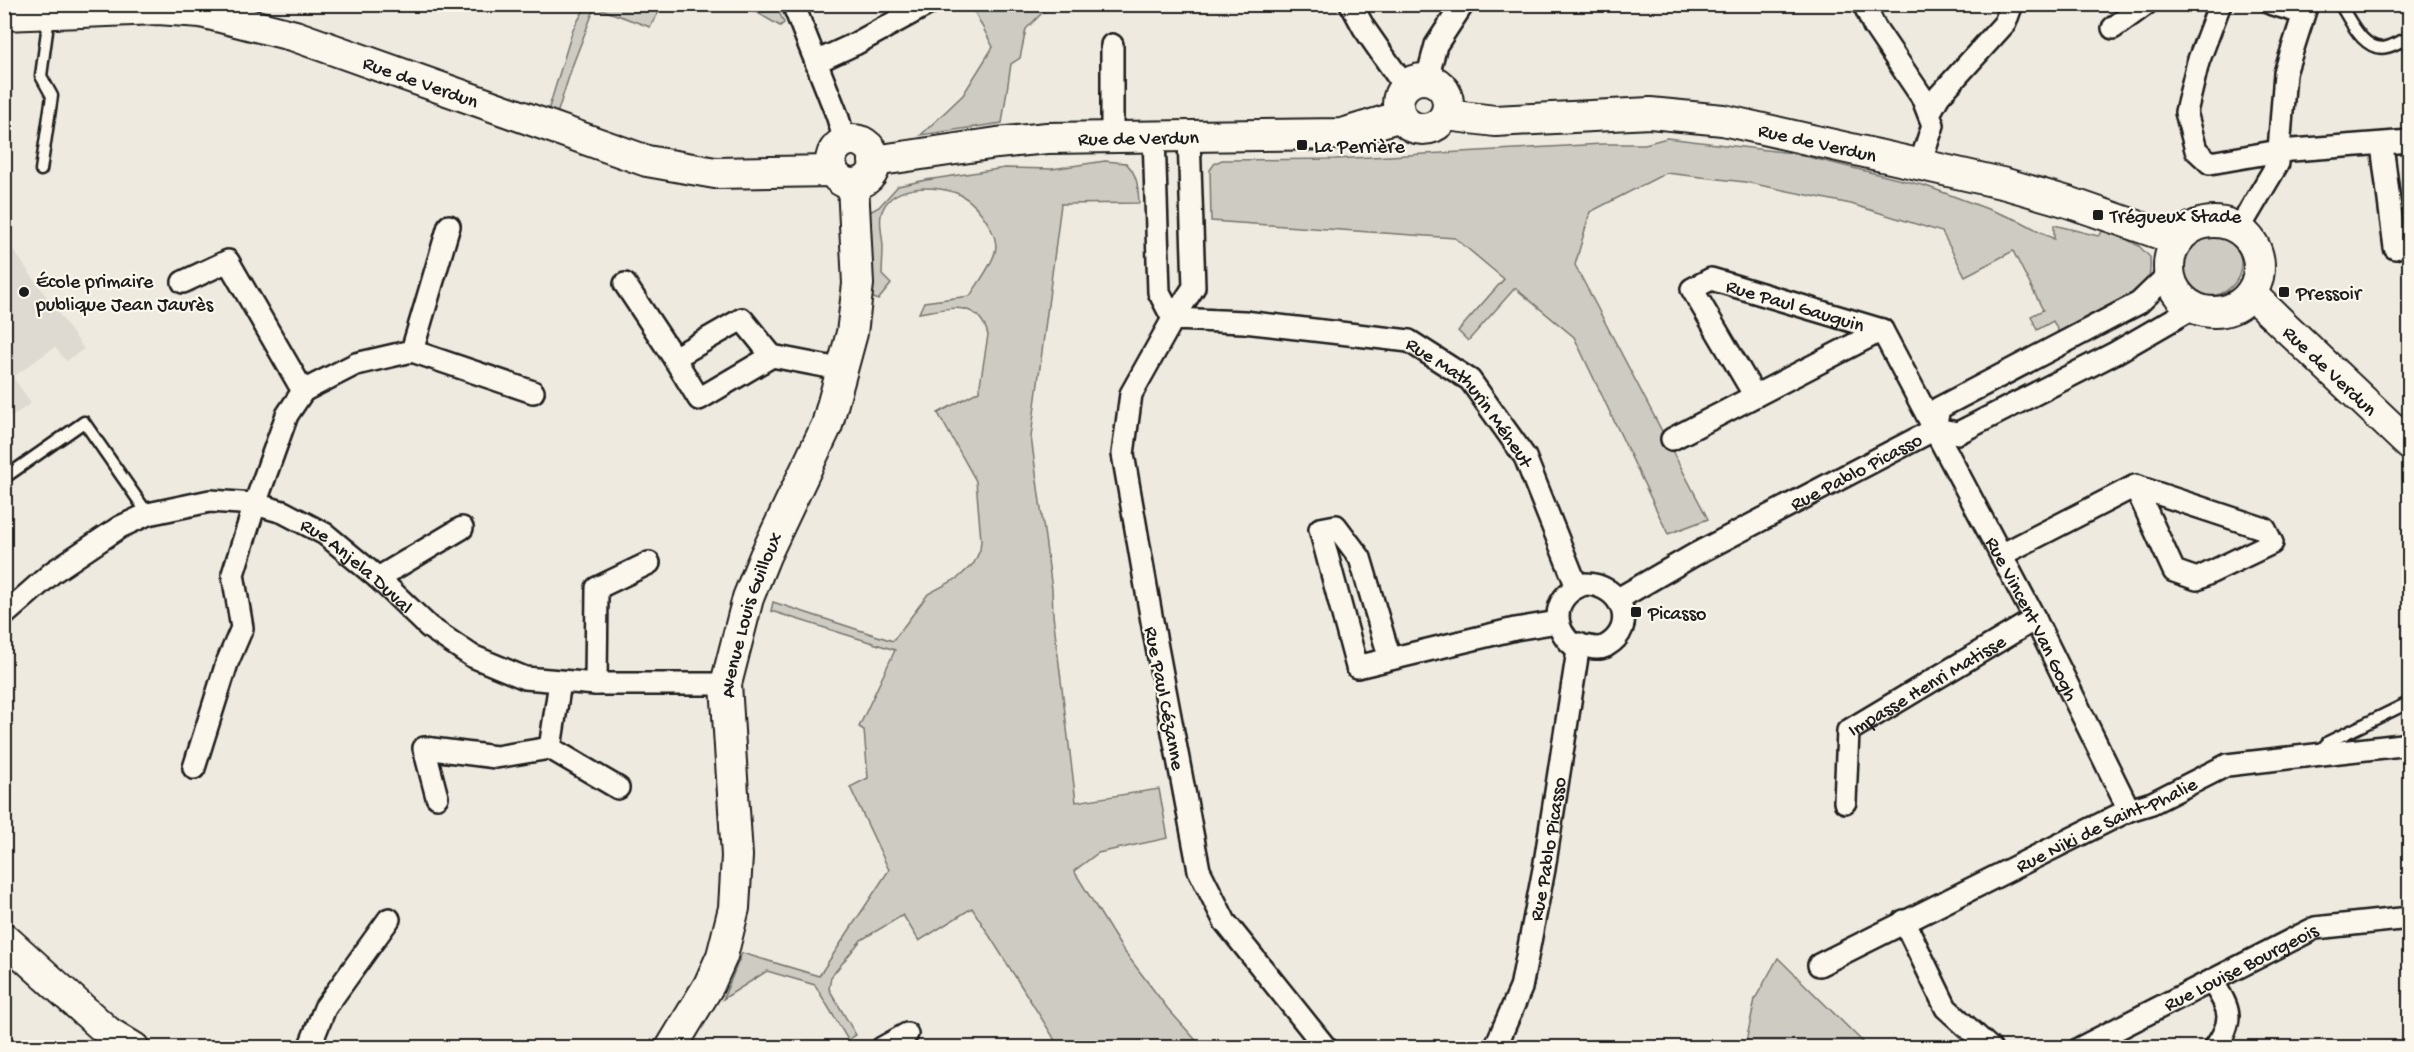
<svg xmlns="http://www.w3.org/2000/svg" width="2414" height="1052" font-family="'Gochi Hand',sans-serif">
	<style>
		.built { fill: #dedad1 }
		.green { fill: #ceccc2; stroke: #75746f; stroke-width: 1.5 }
		.lines { fill: none; stroke-linecap: round; stroke-linejoin: round }
		.lane-casing { stroke: #1c1c1c; stroke-width: 15 }
		.street-casing { stroke: #1c1c1c; stroke-width: 26 }
		.secondary-casing { stroke: #1c1c1c; stroke-width: 34 }
		.lane { stroke: #fbf7ec; stroke-width: 10 }
		.street { stroke: #fbf7ec; stroke-width: 21 }
		.secondary { stroke: #fbf7ec; stroke-width: 30 }
		.poi-dot { fill: #1c1c1c; stroke: #fbf7ec; stroke-width: 2 }
		.labels { text-anchor: middle; stroke-width: 4.5; stroke-linejoin: round; paint-order: stroke }
		.street-label { font-size: 20px; fill: #1c1c1c; stroke: #fbf7ec }
		.poi-label { font-size: 20px; fill: #1c1c1c; stroke: #fbf7ec; text-anchor: start }
	</style>
	<rect width="100%" height="100%" fill="#eeeadf"/>
	<filter id="ink" filterUnits="userSpaceOnUse"><feTurbulence type="fractalNoise" baseFrequency=".0167" numOctaves="2"/><feDisplacementMap in="SourceGraphic" scale="12" xChannelSelector="R" yChannelSelector="G"/><feConvolveMatrix kernelMatrix="1 2 1 2 8 2 1 2 1" color-interpolation-filters="sRGB"/></filter>
	<g filter="url(#ink)">
		<path class="built" d="M4 237 84 349 66 361 55 347 13 377 31 403 5 422Z"/>
		<g class="green">
			<path d="M587 5H663L650 27 595 7 573 64 557 114 548 111 573 29Z"/>
			<path d="M744 5H776L784 23 780 26Z"/>
			<path d="M971 5H1050L1026 29 1020 58 1011 64 1002 123 921 135 963 95 993 47Z"/>
			<path d="M1667 138 1792 153 1926 186 2020 221 2054 239V225L2098 236 2106 228 2139 246 2150 257C2151 273 2150 282 2138 293L2060 335 2053 321 2037 330 2031 316 2043 310 2013 251 1965 276 1942 232 1851 204 1745 182 1666 173 1590 212 1575 265 1708 519 1668 534 1574 337 1515 288 1468 341 1458 331 1504 279 1455 238 1211 221 1210 170 1215 163 1222 160 1335 159 1602 144H1645Z"/>
			<path d="M1105 161 1126 163C1138 175 1138 187 1139 203L1061 204 1031 437 1052 589 1053 615 1076 802 1159 789 1168 838 1098 853 1074 871 1121 947 1168 1009 1202 1047H1056L1057 1045 1052 1035 972 908 919 941 903 915 861 940 831 977 829 989 856 1035 848 1040 815 985 767 971 723 999 742 953 819 976 889 870 850 787 868 778 864 730 859 727 895 650 771 611 773 602 893 641 928 594 958 578 974 563 980 550 981 540 976 481 938 413 979 391 988 335C979 298 947 309 919 313L924 302 970 296C978 283 991 267 995 252 998 243 993 233 989 225 982 213 974 202 961 195 938 184 888 183 881 215 879 225 883 238 883 248 883 257 882 266 882 275L891 284 878 300 872 297 867 285 868 213 879 207 898 186 926 180 1005 168 1052 169Z"/>
			<circle cx="2209" cy="264" r="32"/>
			<path d="M1778 958 1868 1047H1745L1755 999Z"/>
		</g>
		<g class="lines">
			<defs>
				<g id="lane">
					<path d="M2340 4C2350 20 2364 53 2387 47 2395 45 2402 40 2410 37"/>
					<path d="M41 170 52 96 41 76 49 16"/>
					<path d="M4 478 84 422 148 514"/>
					<path d="M2319 752 2328 742 2410 702"/>
				</g>
				<g id="street">
					<path d="M793 4 837 115 845 141"/>
					<path d="M1351 4 1364 28 1405 87"/>
					<path d="M1864 4 1874 26 1922 97 1933 125 1920 164"/>
					<path d="M2220 4 2198 62 2186 112 2196 150 2210 163 2279 151 2410 141"/>
					<path d="M2272 4 2303 13"/>
					<path d="M2113 28 2146 4"/>
					<path d="M1112 45V136"/>
					<path d="M816 62 855 44 928 4"/>
					<path d="M1427 79 1436 45 1463 4"/>
					<path d="M1929 114 1939 96 2005 23 2012 4"/>
					<path d="M1154 135 1159 292 1173 319 1194 287 1189 137"/>
					<path d="M2382 145 2395 248"/>
					<path d="M2239 229 2278 163 2285 73 2307 4"/>
					<path d="M183 282 228 261 303 391 287 415 255 504 233 574 242 628 227 663 194 768"/>
					<path d="M625 284 674 358 742 319 772 356 829 367 842 372"/>
					<path d="M412 351 533 392"/>
					<path d="M674 358 699 399 772 356"/>
					<path d="M303 391 356 364 412 351 449 226"/>
					<path id="s1" d="M1755 396 1692 289 1711 279 1882 330"/>
					<path d="M1935 429 1939 408 2139 303 2169 274"/>
					<path id="s2" d="M1672 439 1882 330 2035 619 2129 810"/>
					<path d="M2001 555 2135 486 2265 529 2272 543 2197 579 2174 571 2135 486"/>
					<path d="M378 578 462 528"/>
					<path d="M1585 584C1622 584 1639 627 1606 646 1594 652 1586 643 1574 646 1549 625 1554 594 1585 584Z"/>
					<path id="s3" d="M1618 599 1694 555 1935 429 1958 433 2115 353 2193 308"/>
					<path id="s4" d="M4 615 53 572 120 527 148 514 210 501 255 504 283 512 325 534 378 578 429 627 472 656 525 678 596 684H726"/>
					<path d="M1390 659 1360 558 1336 526 1320 529 1357 667 1515 629 1558 622"/>
					<path d="M596 684 597 588 649 563"/>
					<path d="M550 748 618 788"/>
					<path d="M437 797 424 748 496 757 550 748 560 682"/>
					<path id="s5" d="M1845 802 1848 731 2035 619"/>
					<path d="M1904 921 1946 1008 1990 1048"/>
					<path id="s6" d="M1819 965 2129 810 2152 803 2227 765 2410 744"/>
					<path d="M2212 981C2229 1009 2236 1018 2215 1048"/>
					<path d="M309 1048 325 1008 389 919"/>
					<path d="M882 1048 907 1034"/>
					<path id="s7" d="M1326 1048 1225 922 1199 870 1152 621 1123 454 1131 394 1173 319 1244 322 1409 341 1470 380 1525 457 1577 587"/>
					<path id="s8" d="M1495 1048 1521 988 1544 869 1579 644"/>
					<path id="s9" d="M2080 1048 2315 928 2410 918"/>
				</g>
				<g id="secondary">
					<path id="s10" d="M4 15 158 9 201 12 295 36 647 161 715 173 833 171"/>
					<circle cx="1423" cy="104" r="25"/>
					<path id="s11" d="M1446 115 1495 121 1650 113 1723 120 2006 184 2068 202 2178 240"/>
					<circle cx="853" cy="162" r="22"/>
					<path id="s12" d="M874 161 997 143 1047 138 1342 134 1401 116"/>
					<circle cx="2214" cy="267" r="45"/>
					<path id="s13" d="M2251 294 2410 445"/>
					<path d="M4 938 108 1032 134 1048"/>
					<path id="s14" d="M671 1048 709 985 722 956 734 908 737 856 726 684 748 598 765 556 827 425 852 333 858 284 853 184"/>
				</g>
			</defs>
			<use href="#lane" class="lane-casing"/>
			<use href="#street" class="street-casing"/>
			<use href="#secondary" class="secondary-casing"/>
			<use href="#lane" class="lane"/>
			<use href="#street" class="street"/>
			<use href="#secondary" class="secondary"/>
		</g>
	</g>
	<g class="poi-dot">
		<rect x="1296" y="139" width="12" height="12" rx="3"/>
		<rect x="2092" y="209" width="12" height="12" rx="3"/>
		<circle cx="24" cy="292" r="6"/>
		<rect x="2278" y="286" width="12" height="12" rx="3"/>
		<rect x="1630" y="606" width="12" height="12" rx="3"/>
	</g>
	<g class="labels">
		<g class="street-label">
			<text dy="7" stroke="none"><textPath href="#s10" startOffset="428">Rue de Verdun</textPath></text>
			<text dy="7" stroke="none"><textPath href="#s12" startOffset="266">Rue de Verdun</textPath></text>
			<text dy="7" stroke="none"><textPath href="#s11" startOffset="375">Rue de Verdun</textPath></text>
			<text dy="7" stroke="none"><textPath href="#s1" startOffset="234">Rue Paul Gauguin</textPath></text>
			<text dy="7" stroke="none"><textPath href="#s13" startOffset="110">Rue de Verdun</textPath></text>
			<text dy="7" stroke="none"><textPath href="#s7" startOffset="1114">Rue Mathurin Méheut</textPath></text>
			<text dy="7" stroke="none"><textPath href="#s3" startOffset="270">Rue Pablo Picasso</textPath></text>
			<text dy="7" stroke="none"><textPath href="#s4" startOffset="406">Rue Anjela Duval</textPath></text>
			<text dy="7" stroke="none"><textPath href="#s14" startOffset="452">Avenue Louis Guilloux</textPath></text>
			<text dy="7" stroke="none"><textPath href="#s2" startOffset="562">Rue Vincent Van Gogh</textPath></text>
			<text dy="7" stroke="none"><textPath href="#s5" startOffset="162">Impasse Henri Matisse</textPath></text>
			<text transform="translate(1166 698) rotate(79)" y="7">Rue Paul Cézanne</text>
			<text dy="7" stroke="none"><textPath href="#s6" startOffset="320">Rue Niki de Saint-Phalie</textPath></text>
			<text dy="7" stroke="none"><textPath href="#s8" startOffset="207">Rue Pablo Picasso</textPath></text>
			<text dy="7" stroke="none"><textPath href="#s9" startOffset="180">Rue Louise Bourgeois</textPath></text>
		</g>
		<g class="poi-label">
			<text x="1314" y="152">La Perrière</text>
			<text x="2110" y="222">Trégueux Stade</text>
			<text x="36" y="287">École primaire<tspan x="36" dy="23">publique Jean Jaurès</tspan></text>
			<text x="2296" y="299">Pressoir</text>
			<text x="1648" y="619">Picasso</text>
		</g>
	</g>
	<rect width="2414" height="1052" fill="none" stroke="#fbf7ec" stroke-width="24"/>
	<rect x="12" y="12" width="2390" height="1028" fill="none" stroke="#1c1c1c" stroke-width="2" filter="url(#ink)"/>
</svg>
